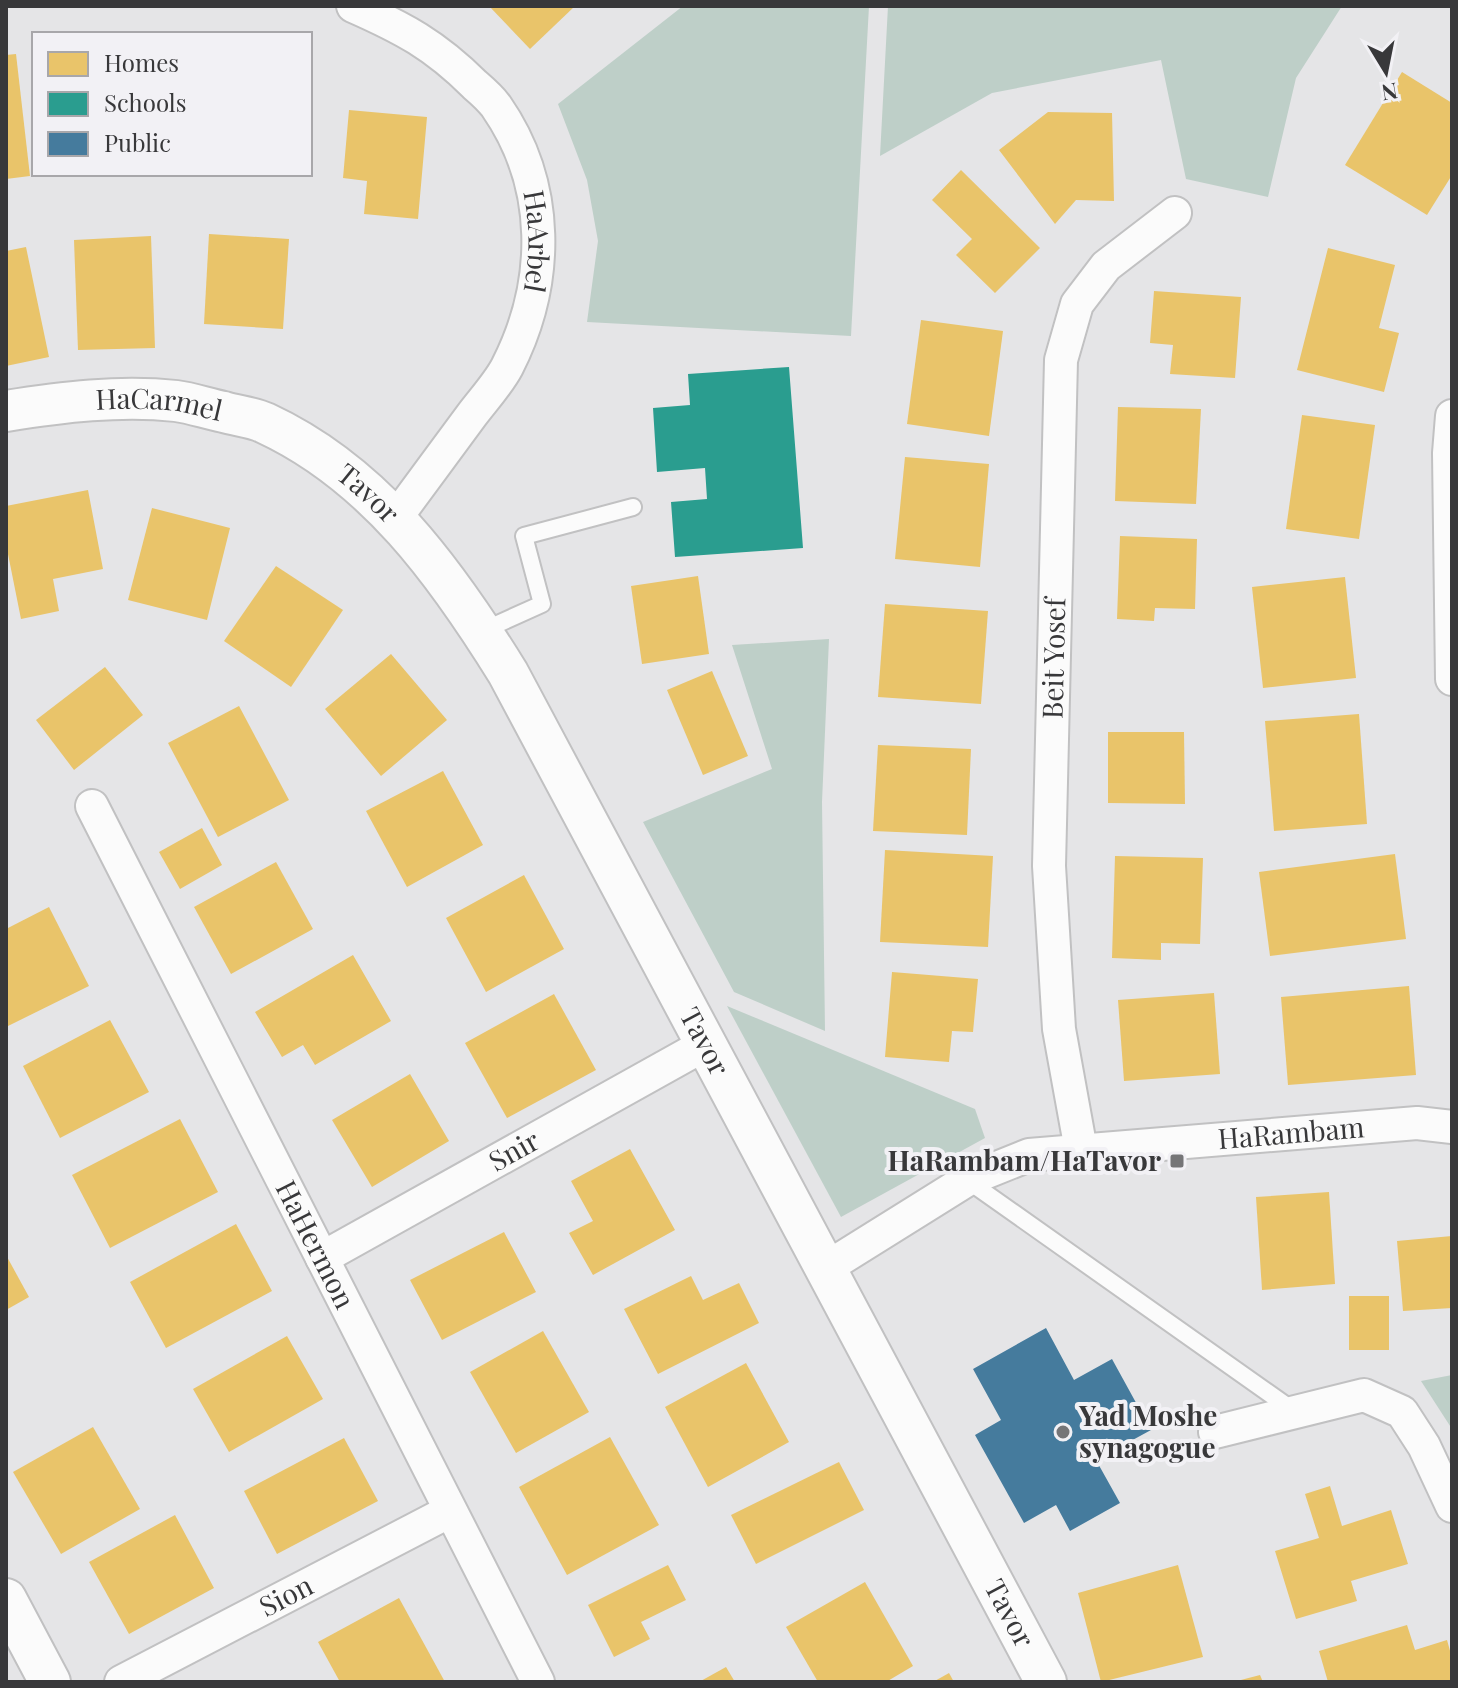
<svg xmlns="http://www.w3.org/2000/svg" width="1458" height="1688" font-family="'Playfair Display',serif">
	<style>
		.green { fill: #becfc8 }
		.homes { fill: #e9c46a }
		.schools { fill: #2a9d8f }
		.public { fill: #457b9d }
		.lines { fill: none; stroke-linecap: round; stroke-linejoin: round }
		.service-casing { stroke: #c1c1c2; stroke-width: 20 }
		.minor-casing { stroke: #c1c1c2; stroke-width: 36 }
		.tertiary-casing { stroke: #c1c1c2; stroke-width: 44 }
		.service { stroke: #fbfbfb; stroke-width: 16 }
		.minor { stroke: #fbfbfb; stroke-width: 32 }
		.tertiary { stroke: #fbfbfb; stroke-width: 40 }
		.poi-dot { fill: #757577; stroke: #f2f1f5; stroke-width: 3 }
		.labels { text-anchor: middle; stroke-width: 8; stroke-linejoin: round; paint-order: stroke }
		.street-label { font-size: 28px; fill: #38383a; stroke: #f2f1f5 }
		.poi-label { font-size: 28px; font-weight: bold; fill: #38383a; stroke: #f2f1f5; text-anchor: end }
	</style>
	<rect width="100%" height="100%" fill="#e5e5e7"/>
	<g class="green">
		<path d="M683 6H869L851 336 587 322 598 241 587 180 558 104Z"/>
		<path d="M888 6H1342L1296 78 1268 197 1186 179 1161 60 992 93 880 156Z"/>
		<path d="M829 639 822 802 825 1031 734 992 643 822 772 769 732 645Z"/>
		<path d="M727 1006 975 1109 985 1138 841 1217Z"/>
		<path d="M1452 1375V1429L1421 1381Z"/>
	</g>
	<g class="homes">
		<path d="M489 6H575L530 49Z"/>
		<path d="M16 54 30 176 6 179V55Z"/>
		<path d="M1402 72 1452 103V175L1427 215 1345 165Z"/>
		<path d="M349 110 427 117 418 219 364 214 367 181 343 178Z"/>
		<path d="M1048 112 1112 113 1114 201 1076 200 1055 224 999 150Z"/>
		<path d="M961 170 1040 248 995 293 956 255 972 239 932 200Z"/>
		<path d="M209 234 289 239 283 329 204 324Z"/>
		<path d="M151 236 155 348 78 350 74 240Z"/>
		<path d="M26 247 49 357 6 366V251Z"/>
		<path d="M1328 248 1395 265 1379 328 1399 333 1384 392 1297 370Z"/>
		<path d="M1154 291 1241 297 1235 378 1170 374 1173 345 1150 343Z"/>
		<path d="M921 320 1003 331 989 436 907 424Z"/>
		<path d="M1118 407 1201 409 1196 504 1115 501Z"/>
		<path d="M1302 415 1375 425 1359 539 1286 529Z"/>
		<path d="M905 457 989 464 980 567 895 559Z"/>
		<path d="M88 490 103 569 53 579 59 611 21 619 6 544V506Z"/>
		<path d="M152 508 230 528 207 620 128 600Z"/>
		<path d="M1120 536 1197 539 1195 609 1155 608 1154 621 1117 619Z"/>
		<path d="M276 566 343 610 291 687 224 641Z"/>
		<path d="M698 576 709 654 642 664 631 586Z"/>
		<path d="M1345 577 1356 678 1263 688 1252 587Z"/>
		<path d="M885 604 988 611 981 704 878 697Z"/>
		<path d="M391 654 447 720 381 776 325 709Z"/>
		<path d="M105 667 143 715 74 770 36 720Z"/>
		<path d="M712 671 748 756 703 775 667 690Z"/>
		<path d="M239 706 289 800 218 837 168 743Z"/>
		<path d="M1359 714 1367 824 1274 831 1265 721Z"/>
		<path d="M1108 732H1184L1185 804 1108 803Z"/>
		<path d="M878 745 971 749 967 835 873 831Z"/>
		<path d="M443 771 483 845 407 887 366 811Z"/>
		<path d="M202 828 222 865 180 889 159 852Z"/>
		<path d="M885 850 993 856 988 947 880 942Z"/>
		<path d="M1395 854 1406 939 1270 956 1259 872Z"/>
		<path d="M1115 856 1203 858 1200 944 1161 943V960L1112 958Z"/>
		<path d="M276 862 313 929 231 974 194 907Z"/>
		<path d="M524 875 564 949 486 992 446 918Z"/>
		<path d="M49 907 89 986 6 1027V929Z"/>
		<path d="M353 955 391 1021 315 1065 303 1045 282 1057 255 1012Z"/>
		<path d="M892 972 978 979 973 1032 952 1031 949 1062 885 1057Z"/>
		<path d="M1409 986 1416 1075 1288 1085 1281 997Z"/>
		<path d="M1214 993 1220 1074 1124 1081 1118 1000Z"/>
		<path d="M554 994 596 1070 507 1118 465 1043Z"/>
		<path d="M110 1020 149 1092 60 1138 23 1066Z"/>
		<path d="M410 1074 449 1141 372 1187 332 1120Z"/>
		<path d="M180 1119 218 1192 110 1248 72 1175Z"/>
		<path d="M630 1149 675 1230 593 1275 569 1233 593 1221 571 1181Z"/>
		<path d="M1329 1192 1335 1284 1262 1290 1256 1197Z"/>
		<path d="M236 1224 272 1291 166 1348 130 1282Z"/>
		<path d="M504 1232 536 1292 442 1340 410 1280Z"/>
		<path d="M1452 1236V1308L1403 1311 1397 1241Z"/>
		<path d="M6 1255 29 1297 6 1310Z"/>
		<path d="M691 1276 703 1300 739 1283 759 1323 658 1374 624 1309Z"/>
		<rect x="1349" y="1296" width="40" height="54"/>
		<path d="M543 1331 589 1412 516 1453 470 1372Z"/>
		<path d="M287 1336 323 1399 229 1452 193 1389Z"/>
		<path d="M746 1363 789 1442 708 1487 665 1407Z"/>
		<path d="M93 1427 140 1509 61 1554 13 1472Z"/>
		<path d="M610 1437 659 1525 567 1575 519 1487Z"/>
		<path d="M344 1438 378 1501 277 1554 244 1491Z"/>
		<path d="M839 1462 864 1510 756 1564 731 1515Z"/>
		<path d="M1330 1486 1342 1526 1391 1510 1408 1564 1351 1581 1357 1601 1296 1619 1275 1551 1319 1538 1305 1494Z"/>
		<path d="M175 1515 214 1588 129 1634 89 1562Z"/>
		<path d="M668 1565 686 1600 641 1622 650 1639 614 1657 588 1605Z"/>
		<path d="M1178 1565 1203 1657 1101 1682 1078 1593Z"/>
		<path d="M865 1582 913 1666 886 1682H818L786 1627Z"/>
		<path d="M399 1598 445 1682H340L318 1642Z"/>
		<path d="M1407 1625 1415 1650 1447 1640 1452 1658V1682H1328L1319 1651Z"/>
		<path d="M726 1667 735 1682H699Z"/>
		<path d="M949 1673 954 1682H933Z"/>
		<path d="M1260 1675 1263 1682H1238L1237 1681Z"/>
	</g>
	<path class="schools" d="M789 367 803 548 675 557 671 502 707 499 705 468 657 472 653 408 690 405 688 374Z"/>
	<path class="public" d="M1046 1328 1074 1380 1112 1359 1151 1430 1096 1460 1120 1503 1070 1531 1056 1505 1024 1523 975 1435 1001 1420 973 1369Z"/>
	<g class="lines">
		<defs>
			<g id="service">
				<path d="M482 631 542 604 524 536 633 507"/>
				<path d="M967 1180 1294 1411"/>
			</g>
			<g id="minor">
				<path id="s1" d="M353 6C403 28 435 45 475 85 482 91 490 98 496 106 551 185 550 283 507 367 498 384 483 400 471 416 446 450 420 485 395 519"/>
				<path d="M1452 416 1449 453 1452 679"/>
				<path id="s2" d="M92 806 538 1682"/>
				<path id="s3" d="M1081 1150 1059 1029 1049 866 1061 360 1077 304 1106 266 1175 213"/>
				<path id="s4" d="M322 1258 706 1044"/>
				<path id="s5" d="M826 1268 967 1180 1029 1155 1417 1123 1452 1127"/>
				<path d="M1215 1432 1364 1395 1402 1412 1424 1446 1452 1506"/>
				<path id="s6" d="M121 1682 450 1511"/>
			</g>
			<g id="tertiary">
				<path id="s7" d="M6 411C62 402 120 395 176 401 192 403 208 409 224 412 237 416 252 417 265 423 375 474 446 573 508 673L1046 1682"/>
				<path d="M6 1599 50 1682"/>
			</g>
		</defs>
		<use href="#service" class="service-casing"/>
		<use href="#minor" class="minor-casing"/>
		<use href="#tertiary" class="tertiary-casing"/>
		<use href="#service" class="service"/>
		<use href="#minor" class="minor"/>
		<use href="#tertiary" class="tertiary"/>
	</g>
	<g class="poi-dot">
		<rect x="1169" y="1153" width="16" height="16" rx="4"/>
		<circle cx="1063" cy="1432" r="8"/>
	</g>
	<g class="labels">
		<g class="street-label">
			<text dy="10" stroke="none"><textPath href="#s1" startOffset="320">HaArbel</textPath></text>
			<text dy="10" stroke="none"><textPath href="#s7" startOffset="154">HaCarmel</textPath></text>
			<text dy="10" stroke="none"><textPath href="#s7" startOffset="388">Tavor</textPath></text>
			<text dy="10" stroke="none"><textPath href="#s3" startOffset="494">Beit Yosef</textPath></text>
			<text dy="10" stroke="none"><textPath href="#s7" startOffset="1034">Tavor</textPath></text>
			<text dy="10" stroke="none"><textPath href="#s5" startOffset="496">HaRambam</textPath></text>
			<text dy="10" stroke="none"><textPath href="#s4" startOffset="220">Snir</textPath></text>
			<text dy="10" stroke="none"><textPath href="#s2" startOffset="492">HaHermon</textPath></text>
			<text dy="10" stroke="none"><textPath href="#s6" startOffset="186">Sion</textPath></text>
			<text dy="10" stroke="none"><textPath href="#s7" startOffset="1682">Tavor</textPath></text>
		</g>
		<g class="poi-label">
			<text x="1161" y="1171">HaRambam/HaTavor</text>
			<text x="1079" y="1426" text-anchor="start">Yad Moshe<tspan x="1079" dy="32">synagogue</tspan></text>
		</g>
	</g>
	<rect width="1458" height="1688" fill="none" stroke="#38383a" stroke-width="16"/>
	<rect x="32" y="32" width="280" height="144" fill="#f2f1f5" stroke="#a8a7aa" stroke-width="2"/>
	<rect x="48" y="52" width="40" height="24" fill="#e9c46a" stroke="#a8a7aa" stroke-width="2"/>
	<text x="104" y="72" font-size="24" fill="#38383a">Homes</text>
	<rect x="48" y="92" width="40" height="24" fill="#2a9d8f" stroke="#a8a7aa" stroke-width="2"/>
	<text x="104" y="112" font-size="24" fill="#38383a">Schools</text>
	<rect x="48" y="132" width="40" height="24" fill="#457b9d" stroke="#a8a7aa" stroke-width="2"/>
	<text x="104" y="152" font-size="24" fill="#38383a">Public</text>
	<g transform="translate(1386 72) rotate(170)" stroke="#f2f1f5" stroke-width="6" paint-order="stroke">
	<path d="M0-6L14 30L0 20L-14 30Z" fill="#38383a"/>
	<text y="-12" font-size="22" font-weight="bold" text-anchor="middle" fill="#38383a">N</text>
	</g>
</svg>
